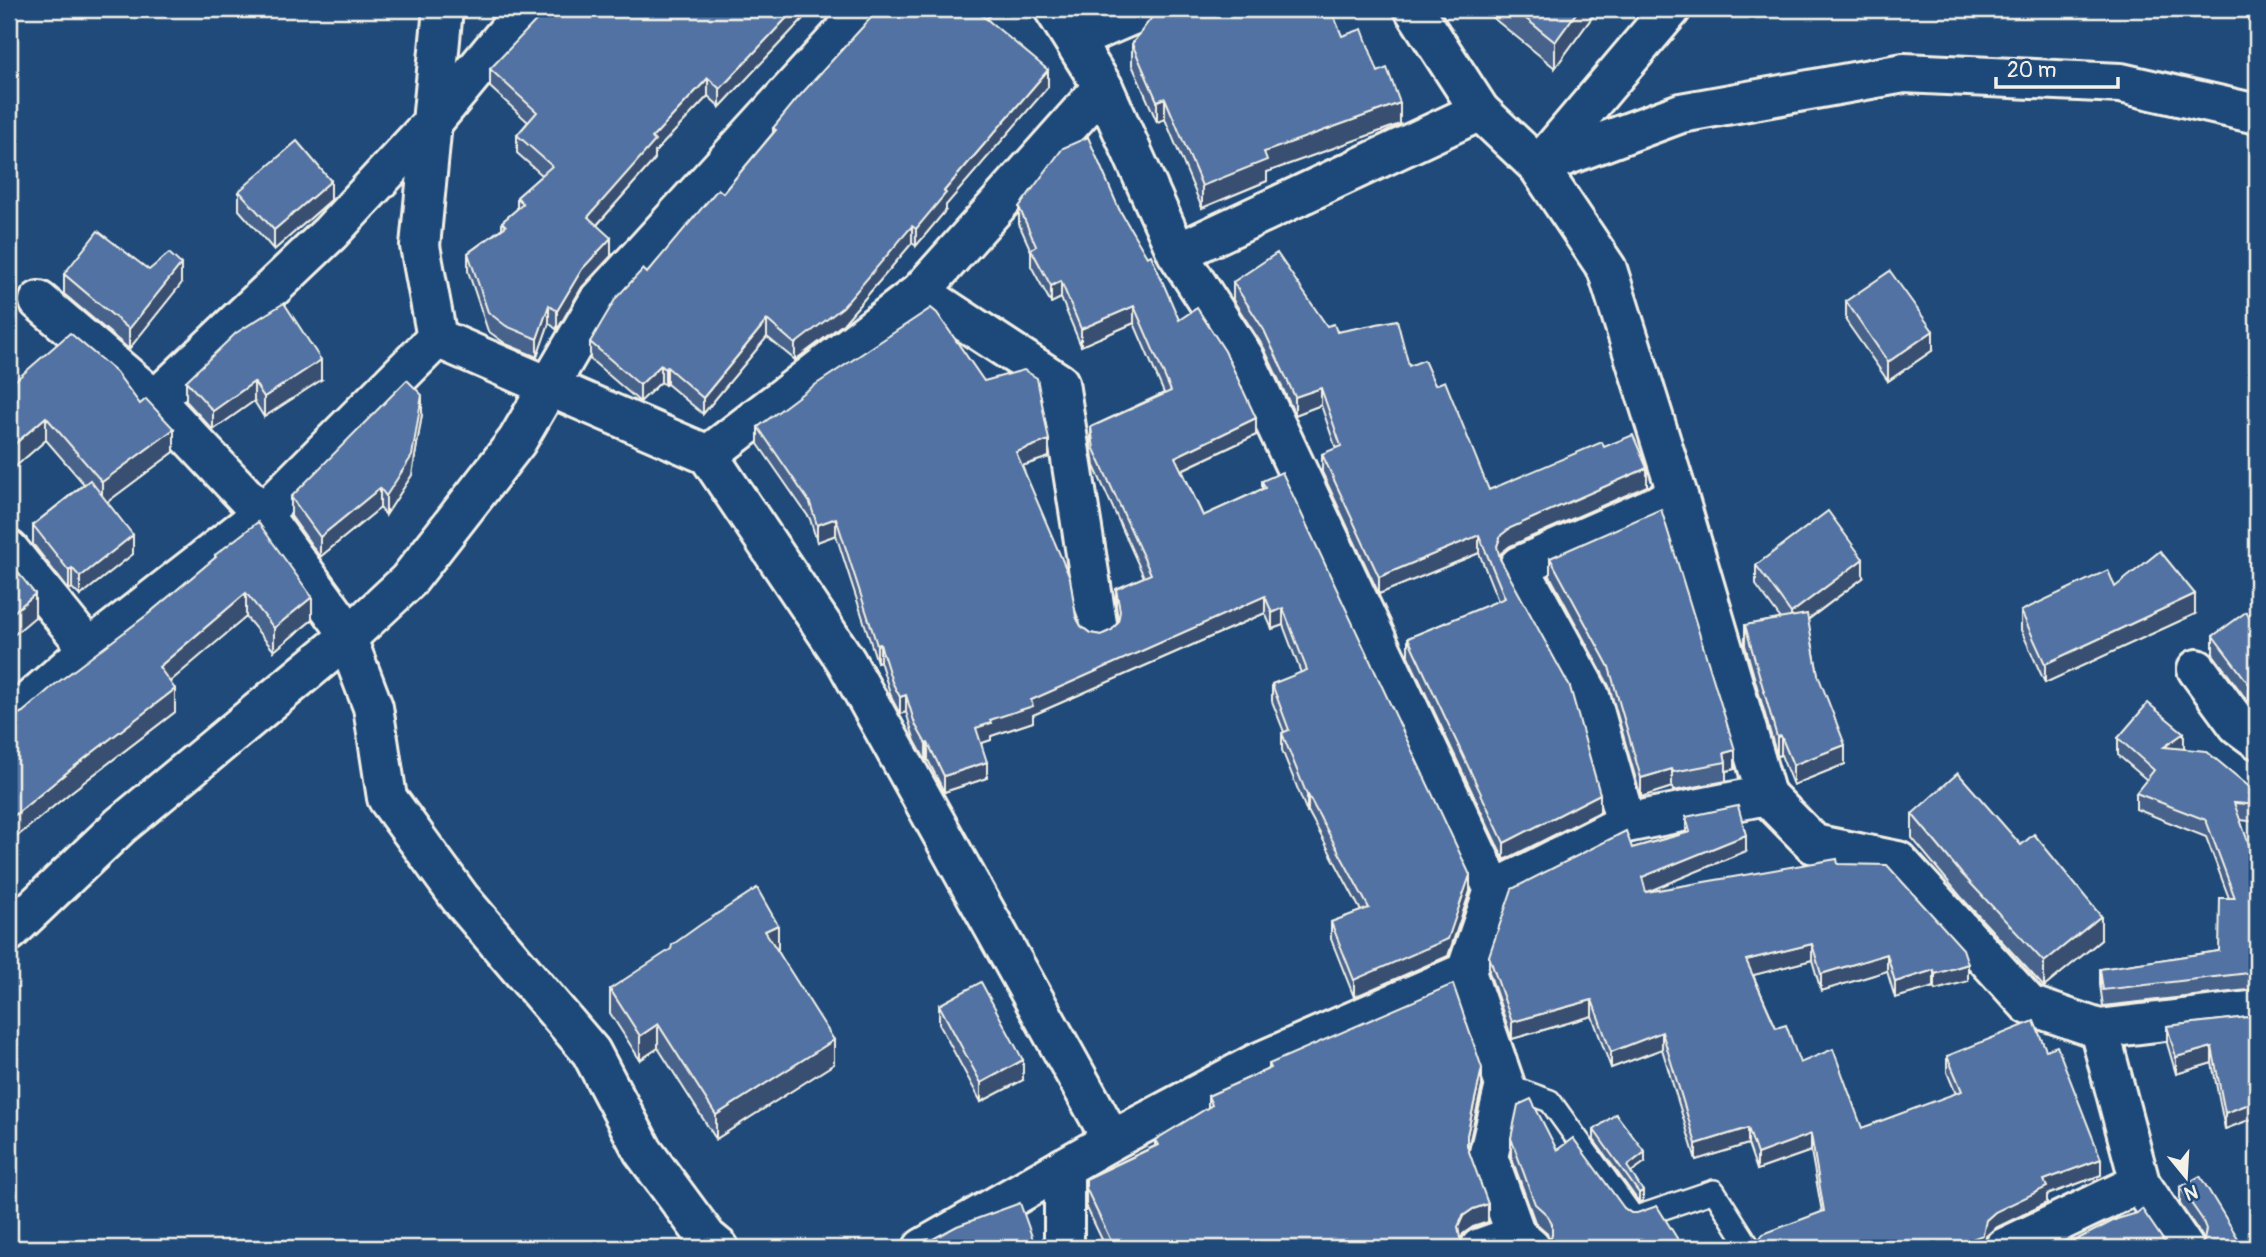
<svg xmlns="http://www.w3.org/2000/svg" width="2266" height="1257" font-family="Pangolin,sans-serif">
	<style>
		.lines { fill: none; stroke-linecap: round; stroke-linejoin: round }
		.service-casing { stroke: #f4f1e8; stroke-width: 26 }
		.minor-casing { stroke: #f4f1e8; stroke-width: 44 }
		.tertiary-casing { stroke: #f4f1e8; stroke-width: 44 }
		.service { stroke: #1f4a7a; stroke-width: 21 }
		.minor { stroke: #1f4a7a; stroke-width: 38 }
		.tertiary { stroke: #1f4a7a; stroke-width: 38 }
		.wall { fill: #46628b; stroke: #f4f1e8; stroke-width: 2 }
		.shaded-wall { fill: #395071; stroke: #f4f1e8; stroke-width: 2 }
		.building { fill: #5172a2; stroke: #f4f1e8; stroke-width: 2 }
	</style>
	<rect width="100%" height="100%" fill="#1f4a7a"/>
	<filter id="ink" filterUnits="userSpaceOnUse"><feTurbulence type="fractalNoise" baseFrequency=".0143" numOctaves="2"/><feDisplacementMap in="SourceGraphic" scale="14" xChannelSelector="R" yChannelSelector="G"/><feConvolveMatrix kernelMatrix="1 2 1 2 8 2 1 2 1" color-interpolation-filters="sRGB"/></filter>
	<g filter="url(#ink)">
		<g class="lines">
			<defs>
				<path id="service" d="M1505 1085 1550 1101 1634 1218 1714 1191 1750 1248"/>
				<g id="minor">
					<path d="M443 9 420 246 437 338 708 455 846 661 1112 1140"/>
					<path d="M1414 9 1480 111 1538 166 1607 269 1678 496 1766 795"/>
					<path d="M1074 40 1146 9"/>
					<path d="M1177 253 1480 111"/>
					<path d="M920 292 1059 383 1098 630"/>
					<path d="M39 301 155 400 262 514 341 623 373 707 387 798 460 898 591 1052 643 1151 707 1238 719 1248"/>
					<path d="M155 400 330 233 432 123 526 9"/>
					<path d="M708 455 920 292 1103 87"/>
					<path d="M9 550 89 649"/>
					<path d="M2197 669 2238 725 2257 739"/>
					<path d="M9 719 89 649 262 514 437 338"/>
					<path d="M1626 823 1590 696 1519 566 1678 496"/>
					<path d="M1494 890 1626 823 1766 795 1814 844 1898 861 2029 1005 2099 1029 2257 1010"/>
					<path d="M9 932 120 826 347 638 408 581 517 441 598 302 865 9"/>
					<path d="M1466 972 1505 1085 1488 1157 1516 1235 1531 1248"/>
					<path d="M2099 1029 2140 1183 2184 1248"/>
					<path d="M923 1248 1112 1140 1255 1064 1466 972 1494 890 1244 357 1177 253 1103 87 1054 9"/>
					<path d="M1064 1248V1167"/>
					<path d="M1480 1248 1516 1235"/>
					<path d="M2004 1248 2140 1183"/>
				</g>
				<g id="tertiary">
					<path d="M1540 164 1671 9"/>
					<path d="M1538 166 1681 113 1904 73 2121 83 2257 114"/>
				</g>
			</defs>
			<use href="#service" class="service-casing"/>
			<use href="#minor" class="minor-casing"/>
			<use href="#tertiary" class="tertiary-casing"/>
			<use href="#service" class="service"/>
			<use href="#minor" class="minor"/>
			<use href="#tertiary" class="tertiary"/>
		</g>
		<g class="wall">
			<path d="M812 9 720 107 708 96 655 152V159L597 225 611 256 582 287 557 330 549 323 537 357 506 344 488 331 468 271V253L502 228V222L517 209V197L542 175 517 153V135L528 122 490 87V69Z"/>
			<path d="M993 9V11L987 19 1048 87 946 205V210L916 246 912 243 843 324 795 360 767 337 703 414 667 384 665 385 661 382 640 402 590 359V342L647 273 723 193 773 133V128Z"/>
			<path d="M1482 9H1598L1555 68Z"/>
			<path d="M1342 36 1378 72 1400 124 1267 172V181L1202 208 1165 119 1157 122 1132 65V44Z"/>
			<path d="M239 191 331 200 274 250 239 210Z"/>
			<path d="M1019 207 1119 209 1179 320 1256 435 1182 470 1203 516 1262 489V481L1470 891 1448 956 1354 997 1331 939V922L1361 911 1308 811 1307 812 1282 750V733L1284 732 1272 701V684L1301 673 1283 625 1272 629 1265 613 1033 715V722L991 736V740L981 743 987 778 944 792 928 760 926 761 915 741 906 712 900 714 892 699 880 661 877 662 836 535 817 542 810 519 758 444V427L984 381 1049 457 1022 466 1081 626 1090 633 1101 635 1112 630 1118 622V619L1116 606V589L1144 577 1094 466 1091 444V427L1164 393 1134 323 1081 346 1061 298 1051 303 1031 266V251L1019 224Z"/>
			<path d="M149 270 181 284 129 349 64 294V274Z"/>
			<path d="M1233 282 1327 326 1409 366 1435 385 1489 490 1604 447 1647 486 1510 546 1501 553 1500 558 1600 812 1504 860 1408 656V638L1498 601 1479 553 1379 594 1322 472V454L1336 449 1321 405 1295 415 1264 348 1233 300Z"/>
			<path d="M1846 301 1933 350 1888 381 1846 321Z"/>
			<path d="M321 380 264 417 254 401 213 430 186 401V381Z"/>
			<path d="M9 386 174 452 107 502 133 554 80 596 72 588 69 590 33 544V525L84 484 46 440 9 472Z"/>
			<path d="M422 414 412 475 386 515 380 508 320 557 291 516V497Z"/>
			<path d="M215 555 312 620 274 651 246 617 169 681 175 712 71 792 9 843V717H13L23 712 147 615 215 558Z"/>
			<path d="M1550 558 1735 769 1726 771V781L1673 791 1672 787 1641 797 1609 686 1550 576Z"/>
			<path d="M1756 565 1863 578 1808 620 1818 675 1845 764 1793 785 1781 755 1777 756 1745 645V625L1781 619 1756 585Z"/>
			<path d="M2115 587 2195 614 2045 683 2021 630V611Z"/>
			<path d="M2257 613V697L2249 703 2213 654V636L2250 618Z"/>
			<path d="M2118 738 2184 749 2252 789 2257 756V822L2240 820 2256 864 2257 865V989L2103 1006 2100 985V969L2219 951 2229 898 2206 837 2136 809V793L2147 780 2118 755Z"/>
			<path d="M1912 814 2101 940 2044 987 1961 897 1912 838Z"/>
			<path d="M1686 817 1746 851 1646 892 1838 864 1968 981 1935 990 1934 987 1895 998 1887 971 1821 991 1812 960 1753 975 1776 1028 1800 1063 1862 1128 1956 1094 1947 1072V1056L2046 1050 2101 1175 2047 1195V1203L1995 1228 1986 1236 1983 1248H1728L1756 1243 1822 1212 1811 1151 1757 1170 1748 1144 1696 1160 1662 1049 1611 1068 1592 1016 1512 1039 1489 972V956L1632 848 1686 833Z"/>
			<path d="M777 949 834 1064 716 1139 658 1048 640 1060 610 1013V989L778 949Z"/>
			<path d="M939 1005 1023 1080 981 1102 939 1024Z"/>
			<path d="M2257 1016V1117L2225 1129 2212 1063 2176 1074 2167 1043V1026Z"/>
			<path d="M1269 1064 1482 1086 1468 1148 1488 1222 1473 1227 1463 1234 1461 1239 1466 1247 1469 1248H1106L1086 1206V1179L1155 1146V1140L1208 1108V1096L1269 1069Z"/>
			<path d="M1594 1130 1645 1162 1631 1172 1643 1201 1639 1202 1594 1140Z"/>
			<path d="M1511 1138 1557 1150 1624 1208 1680 1248 1548 1244 1550 1239 1546 1232 1535 1222 1511 1156Z"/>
			<path d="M2180 1187 2244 1248 2204 1241 2202 1236 2180 1204Z"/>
		</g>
		<g class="shaded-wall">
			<path d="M795 9H812L720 107V89Z"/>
			<path d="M981 9H993V11L978 29V12Z"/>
			<path d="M1579 9H1598L1555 68V42Z"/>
			<path d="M1048 70V87L946 205V210L916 246V229L944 191Z"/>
			<path d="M708 78V96L655 152V159L588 235V217L652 138Z"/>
			<path d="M1165 98V119L1157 122V101Z"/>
			<path d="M1400 103V124L1267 172V181L1202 208V186L1264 152Z"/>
			<path d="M331 181V200L274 250V230Z"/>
			<path d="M912 226V243L843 324 795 360V344Z"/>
			<path d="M611 238V256L582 287 557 330V311L582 269Z"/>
			<path d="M181 264V284L129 349V329Z"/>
			<path d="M1061 281V298L1051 303V286Z"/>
			<path d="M549 305V323L537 357V339Z"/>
			<path d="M1134 306V323L1081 346V329Z"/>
			<path d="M767 320V337L703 414V398Z"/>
			<path d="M1933 331V350L1888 381V362Z"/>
			<path d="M321 360V380L264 417V397Z"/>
			<path d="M661 365V382L640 402V385Z"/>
			<path d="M667 367V384L665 385V369Z"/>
			<path d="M254 382V401L213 430V411Z"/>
			<path d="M1321 388V405L1295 415V397Z"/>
			<path d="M422 395V414L412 475 386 515V496Z"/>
			<path d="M46 417V440L9 472V449Z"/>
			<path d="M1256 418V435L1175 473V457Z"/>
			<path d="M174 429V452L102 506V482Z"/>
			<path d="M1049 440V457L1016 468V452Z"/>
			<path d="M1647 468V486L1510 546 1501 553 1497 564V546L1501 535 1510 528Z"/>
			<path d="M380 488V508L320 557V537Z"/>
			<path d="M836 518V535L817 542V525Z"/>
			<path d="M133 535V554L80 596V577Z"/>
			<path d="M1479 535V553L1379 594V577Z"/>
			<path d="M1863 559V578L1791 632V613Z"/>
			<path d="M72 568V588L69 590V571Z"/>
			<path d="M246 593V617L159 691V667Z"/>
			<path d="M35 594V617L9 639V616Z"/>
			<path d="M2195 594V614L2045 683V664Z"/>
			<path d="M1265 596V613L1033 715V722L991 736V740L976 745V728L990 720 1031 700Z"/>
			<path d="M312 597V620L274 651V628Z"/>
			<path d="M1283 608V625L1272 629V613Z"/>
			<path d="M880 644V661L877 662V645Z"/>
			<path d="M2257 678V697L2249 703V684Z"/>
			<path d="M175 689V712L71 792 9 843V820L71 769Z"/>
			<path d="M906 695V712L900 714V697Z"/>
			<path d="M2184 733V750L2164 747Z"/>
			<path d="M1781 736V755L1777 756V737Z"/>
			<path d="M928 743V760L926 761V744Z"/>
			<path d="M1845 745V764L1793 785V765Z"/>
			<path d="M1735 750V769L1726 771V762L1724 753Z"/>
			<path d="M987 762V778L944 792V776Z"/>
			<path d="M1672 769V787L1641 797V778Z"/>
			<path d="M1600 794V812L1504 860V843Z"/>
			<path d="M1307 795H1308V811L1307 812Z"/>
			<path d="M1746 835V851L1642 894V877Z"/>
			<path d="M1470 875V891L1448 956 1354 997V980Z"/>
			<path d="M2101 916V940L2044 987V962Z"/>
			<path d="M778 925V949L765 956V931Z"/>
			<path d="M1812 944V960L1746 977V960Z"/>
			<path d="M1887 954V971L1821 991V974Z"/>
			<path d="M1968 964V981L1935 990V974Z"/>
			<path d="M1934 970V987L1895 998V982Z"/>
			<path d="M1592 1000V1016L1512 1039V1022Z"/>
			<path d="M658 1024V1048L640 1060V1036Z"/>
			<path d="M1662 1032V1049L1611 1068V1052Z"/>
			<path d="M834 1040V1064L716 1139V1115Z"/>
			<path d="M2212 1047V1063L2176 1074V1057Z"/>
			<path d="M1023 1060V1080L981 1102V1083Z"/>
			<path d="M1482 1068V1086L1467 1153V1135Z"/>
			<path d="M2257 1101V1117L2225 1129V1113Z"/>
			<path d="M1748 1128V1144L1696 1160V1144Z"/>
			<path d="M1811 1134V1151L1757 1170V1154Z"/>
			<path d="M1645 1152V1162L1627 1175V1166Z"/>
			<path d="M2101 1159V1175L2047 1195V1203L1995 1228 1986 1236 1983 1248H1961V1243L1995 1212 2044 1180Z"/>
			<path d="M1643 1191V1201L1639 1202V1193Z"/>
			<path d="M1488 1204V1222L1473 1227 1463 1234 1458 1245V1227L1463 1216 1473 1209Z"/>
		</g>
		<g class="building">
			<path d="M547 9H795L720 89 708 78 652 138 655 141 588 217 611 238 582 269 557 311 549 305 537 339 506 326 488 312 468 253 506 226 502 222 523 204 517 197 552 166 517 135 537 112 490 69Z"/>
			<path d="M879 9H981L978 12 1048 70 944 191 946 193 916 229 912 226 843 307 795 344 767 320 703 398 667 367 665 369 661 365 640 385 590 342 616 298 643 269 647 273 718 189 723 193 776 130 773 128 796 100Z"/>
			<path d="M1158 9H1331L1342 36 1362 29 1378 72 1387 68 1400 103 1264 152 1267 160 1202 186 1165 98 1157 101 1132 44Z"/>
			<path d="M1514 9H1579L1555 42Z"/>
			<path d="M1088 137 1119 209 1147 257 1151 255 1179 320 1197 308 1225 351 1256 418 1175 457 1203 516 1265 488 1262 481 1282 472 1470 875 1448 939 1354 980 1331 922 1369 908 1308 795H1307L1282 733 1289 730 1272 684 1307 670 1283 608 1272 613 1265 596 1031 700 1033 706 990 720 991 723 976 728 987 762 944 776 928 743 926 744 915 724 906 695 900 697 892 682 880 644 877 645 836 518 817 525 810 503 758 427 803 393 931 308 937 313 984 381 1024 370 1037 378 1049 440 1016 452 1070 578 1076 617 1081 626 1090 633 1101 635 1112 630 1118 622 1120 611 1116 589 1151 574 1094 449 1091 427 1171 391 1134 306 1081 329 1061 281 1051 286 1031 249 1036 246 1019 207 1063 148Z"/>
			<path d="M297 141 331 181 274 230 239 191Z"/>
			<path d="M98 231 149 270 169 253 181 264 129 329 64 274Z"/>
			<path d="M1277 253 1327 326 1334 324 1337 332 1397 320 1409 366 1424 360 1435 385 1445 381 1489 490 1602 442 1604 447 1633 435 1647 468 1510 528 1501 535 1497 546 1500 559 1570 687 1600 794 1504 843 1408 638 1505 598 1479 535 1379 577 1322 454 1341 446 1321 388 1295 397 1264 330 1233 282Z"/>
			<path d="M1890 271 1933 331 1888 362 1846 301Z"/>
			<path d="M284 303 321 360 264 397 254 382 213 411 186 381 236 333Z"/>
			<path d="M70 333 116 372 140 404 146 399 174 429 102 482 46 417 9 449V386Z"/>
			<path d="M407 380 422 395 412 456 386 496 380 488 320 537 291 497Z"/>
			<path d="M90 480 133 535 80 577 72 568 69 571 33 525Z"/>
			<path d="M1661 509 1735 750 1724 753 1726 762 1673 772 1672 769 1641 778 1609 667 1550 558Z"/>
			<path d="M1828 511 1863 559 1791 613 1756 565Z"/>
			<path d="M258 522 312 597 274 628 246 593 159 667 175 689 71 769 9 820V717H13L23 712 53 686 147 615 216 557 215 555Z"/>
			<path d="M2160 551 2195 594 2045 664 2021 611 2108 570 2115 587Z"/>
			<path d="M9 561 35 594 9 616Z"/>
			<path d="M2246 612 2250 618 2257 613V678L2249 684 2213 636Z"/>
			<path d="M1807 614 1818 675 1845 745 1793 765 1781 736 1777 737 1745 625Z"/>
			<path d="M2148 703 2184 733 2164 747 2206 751 2252 789 2255 756H2257V805L2234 803 2256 864 2257 865V972L2103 990 2100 969 2219 951 2220 898H2235L2206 820 2136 793 2154 770 2118 738Z"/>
			<path d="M1958 773 2021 845 2034 834 2101 916 2044 962 1961 873 1912 814Z"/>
			<path d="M1738 806 1746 835 1642 877 1646 892 1837 859 1838 864 1887 865 1963 949 1968 964 1935 974 1934 970 1895 982 1887 954 1821 974 1812 944 1746 960 1776 1028 1786 1025 1800 1063 1833 1049 1862 1128 1962 1091 1947 1056 2034 1021 2046 1050 2057 1046 2101 1159 2044 1180 2047 1187 1995 1212 1986 1220 1983 1235 1961 1243 1962 1248H1728V1247L1742 1241 1750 1245 1756 1243 1763 1234 1824 1211 1811 1134 1757 1154 1748 1128 1696 1144 1662 1032 1611 1052 1592 1000 1512 1022 1489 956 1512 889 1626 831 1632 848 1690 832 1686 817Z"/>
			<path d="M757 888 778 925 765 931 834 1040 716 1115 658 1024 640 1036 610 989 671 949 672 945 700 925Z"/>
			<path d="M981 982 1023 1060 981 1083 939 1005Z"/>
			<path d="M1453 984 1482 1068 1467 1135V1146L1488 1204 1473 1209 1463 1216 1458 1227 1460 1238 1466 1247 1469 1248H1112L1111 1241 1086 1188V1179L1158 1145 1155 1140 1212 1105 1208 1096 1271 1068 1269 1064Z"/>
			<path d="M2257 1016V1101L2225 1113 2212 1047 2176 1057 2167 1026Z"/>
			<path d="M1531 1099 1557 1150 1573 1138 1624 1208 1631 1213H1637L1657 1206 1680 1243 1673 1248H1541L1548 1244 1552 1235V1224L1546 1214 1535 1204 1511 1138 1518 1105Z"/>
			<path d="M1616 1114 1645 1152 1627 1166 1643 1191 1639 1193 1594 1130Z"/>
			<path d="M2200 1176 2244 1248H2197L2204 1241 2206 1229 2202 1219 2180 1187Z"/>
			<path d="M1020 1203 1036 1248H916L914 1241 933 1239 957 1226Z"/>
			<path d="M2142 1209 2166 1244 2171 1248H2060L2117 1219 2137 1213Z"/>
			<path d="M1511 1242 1521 1248H1494Z"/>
			<path d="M2257 1242V1248H2248Z"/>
		</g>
	</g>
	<rect width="2266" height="1257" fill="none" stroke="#1f4a7a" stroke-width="35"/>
	<rect x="18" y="18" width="2231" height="1222" fill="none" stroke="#f4f1e8" stroke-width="2.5" filter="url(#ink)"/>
	<g transform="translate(2186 1177) rotate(162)" stroke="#1f4a7a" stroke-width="5" paint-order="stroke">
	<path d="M0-5L12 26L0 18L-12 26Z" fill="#f4f1e8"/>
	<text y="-10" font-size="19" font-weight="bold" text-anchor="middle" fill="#f4f1e8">N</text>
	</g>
	<path d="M1996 77v10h122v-10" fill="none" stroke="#f4f1e8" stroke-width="3.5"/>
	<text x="2007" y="77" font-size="21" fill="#f4f1e8" stroke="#1f4a7a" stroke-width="5" paint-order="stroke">20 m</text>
</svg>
